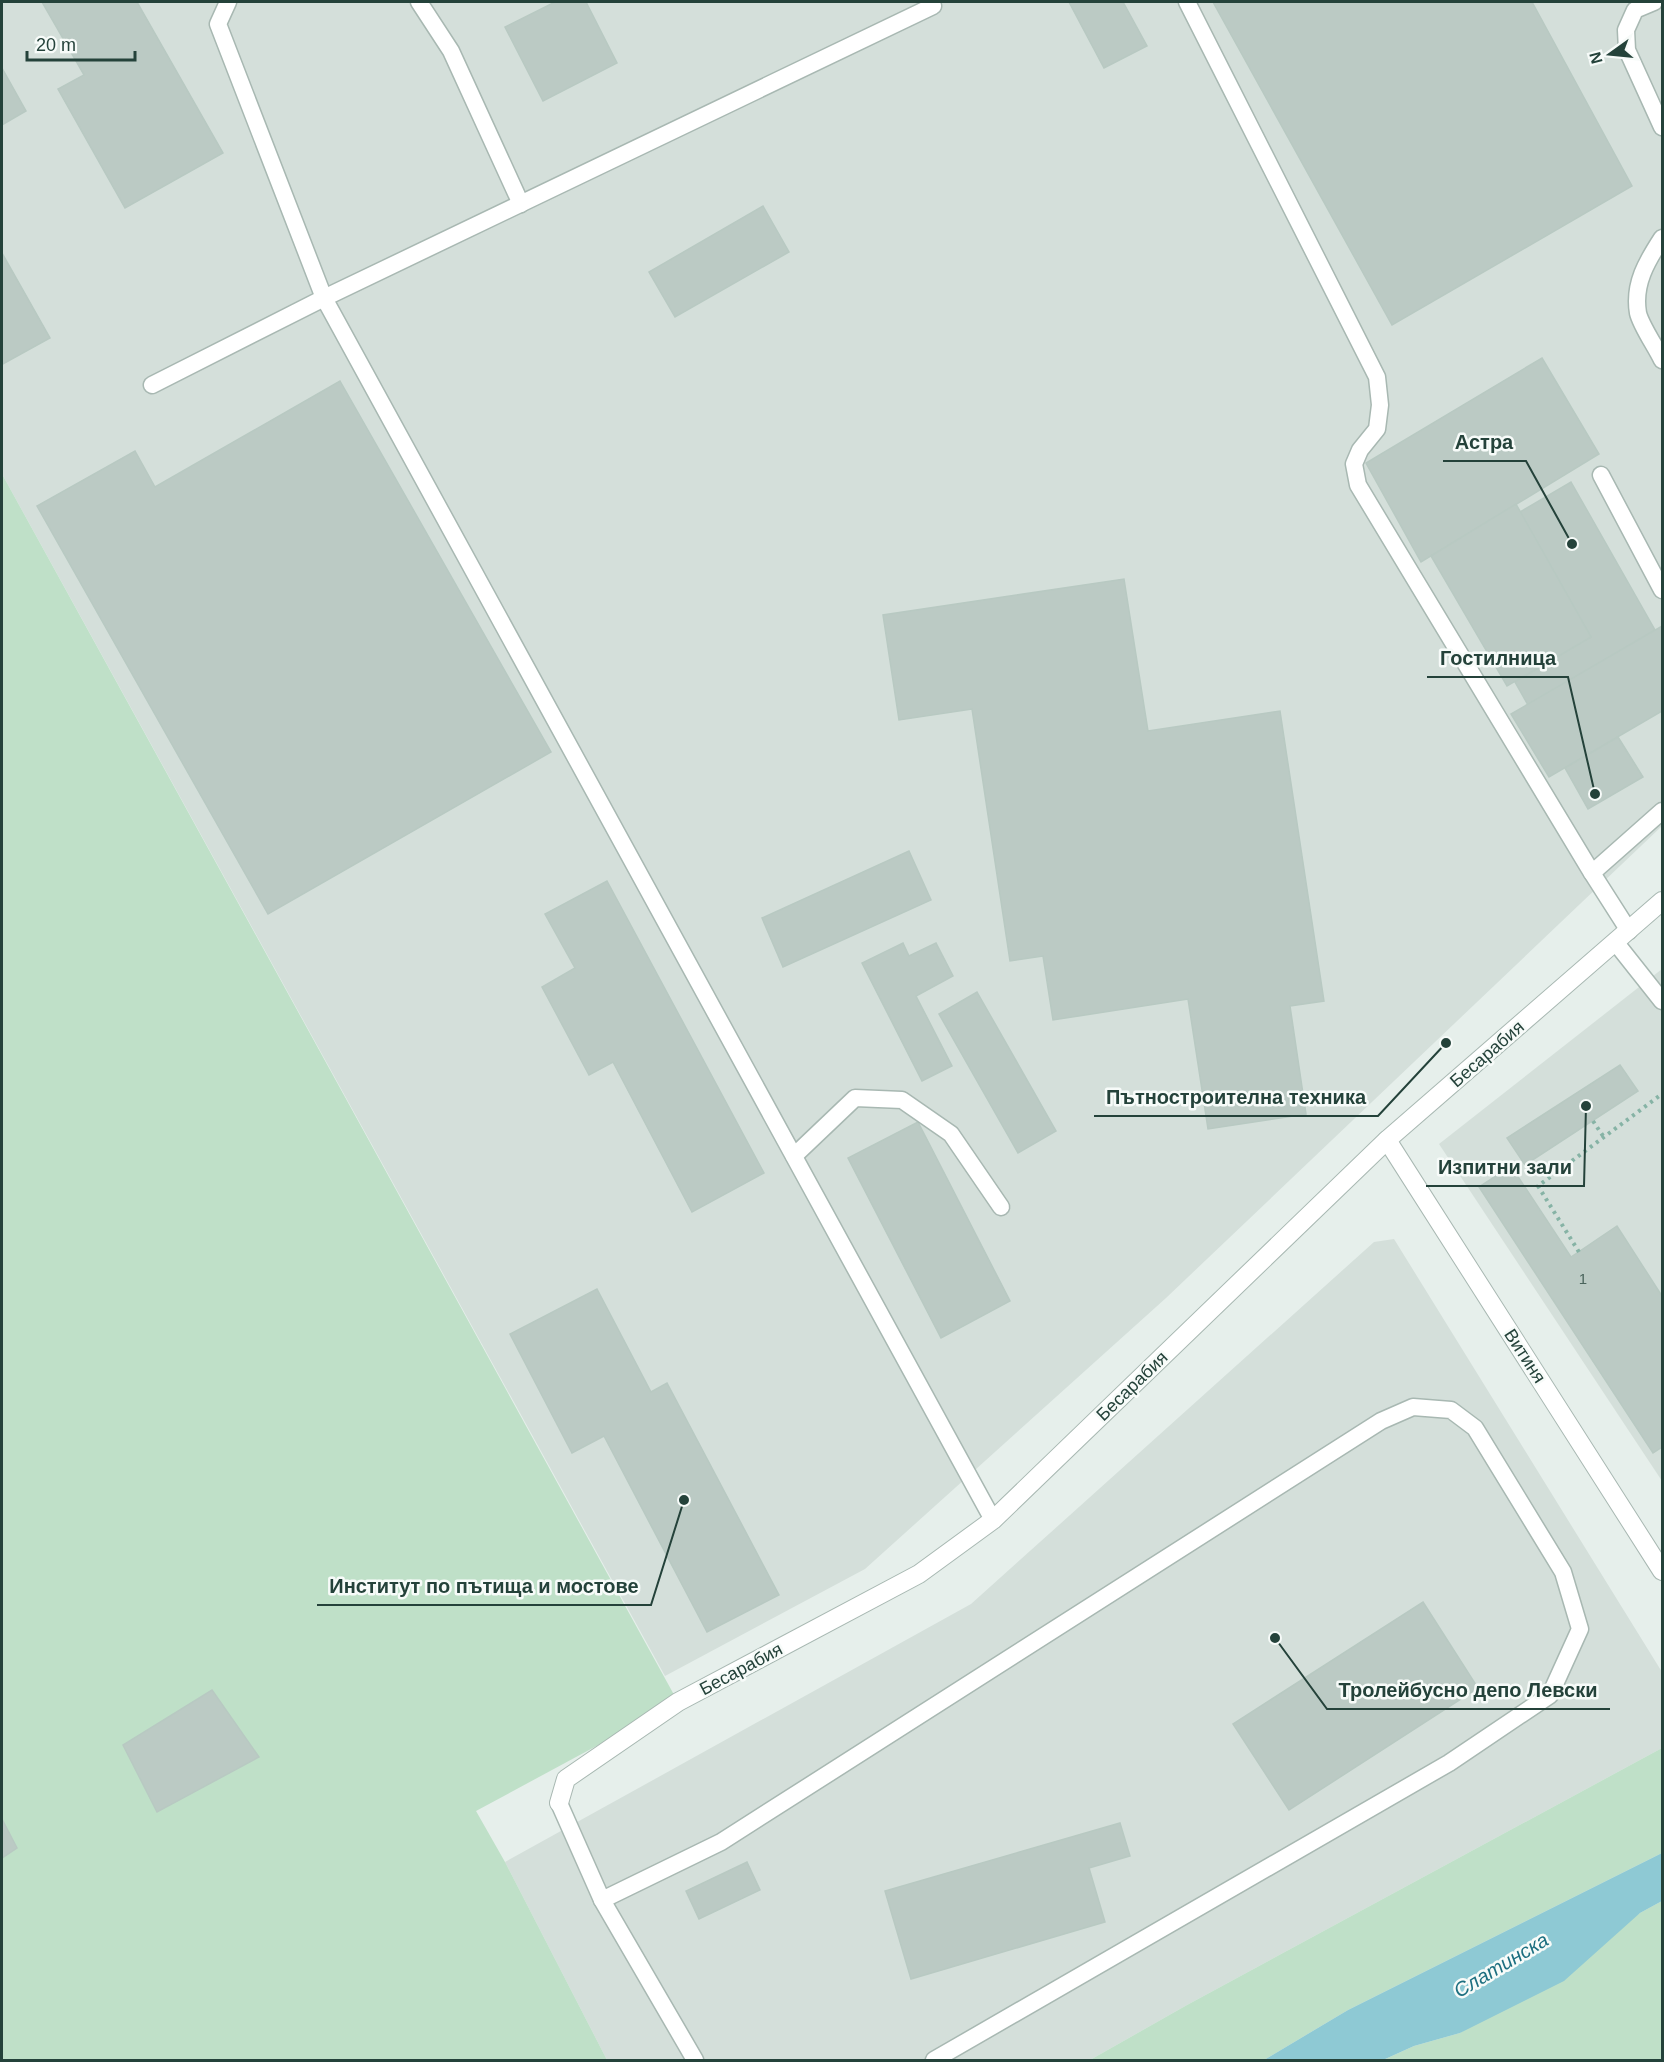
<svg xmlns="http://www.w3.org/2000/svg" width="1664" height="2062" font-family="Arial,sans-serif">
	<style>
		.built { fill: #d4dfda }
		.green { fill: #bfe0c8 }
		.water { fill: #8ec9d4 }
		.building { fill: #bbcac4; stroke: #b8c9c2; stroke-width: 1.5 }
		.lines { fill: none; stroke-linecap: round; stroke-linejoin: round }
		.service-casing { stroke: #a8b8b2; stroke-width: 19 }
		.minor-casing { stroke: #a8b8b2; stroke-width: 20 }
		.path { stroke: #86b3a5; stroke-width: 4; stroke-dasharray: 3 4.5; stroke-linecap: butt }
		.service { stroke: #fff; stroke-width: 16 }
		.minor { stroke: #fff; stroke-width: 18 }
		.labels { text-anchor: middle; stroke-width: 5; stroke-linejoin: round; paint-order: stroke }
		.number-label { font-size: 15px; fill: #4a645c }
		.street-label { font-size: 18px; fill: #24423a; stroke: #f7fbf9 }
		.water-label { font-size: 20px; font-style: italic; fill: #1c6f80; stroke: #f7fbf9 }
		.leader { fill: none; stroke: #24423a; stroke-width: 2 }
		.callout-dot { fill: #24423a; stroke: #f7fbf9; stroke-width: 2 }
		.callout-label { font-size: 20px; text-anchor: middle; font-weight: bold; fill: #24423a; stroke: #f7fbf9; stroke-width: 5; stroke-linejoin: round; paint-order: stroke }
	</style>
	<rect width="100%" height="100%" fill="#e6efeb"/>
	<g class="built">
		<path d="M2 2H1662V826L1166 1298 865 1569 665 1676 2 474Z"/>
		<path d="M1662 969V1481L1439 1144Z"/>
		<path d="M1394 1239 1662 1672V1748L1187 2005 1090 2060H607L505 1862 971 1604 1374 1242Z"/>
	</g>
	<g class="green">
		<path d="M2 474 678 1702 476 1811 505 1862 607 2060H2Z"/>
		<path d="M1662 1748V1853L1348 2010 1264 2060H1090L1187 2005Z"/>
		<path d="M1662 1901V2060H1383L1414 2046 1460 2033 1640 1913Z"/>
	</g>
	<path class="water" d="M1662 1853V1901L1640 1913 1564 1981 1460 2033 1414 2046 1383 2060H1264L1348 2010Z"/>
	<g class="building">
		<path d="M42 2H137L223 153 125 208 58 89 84 75Z"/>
		<path d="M555 2H586L617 63 543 101 505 27Z"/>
		<path d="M1069 2H1123L1147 46 1104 68Z"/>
		<path d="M1213 2H1532L1632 186 1392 325Z"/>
		<path d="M2 68 26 111 2 125Z"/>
		<path d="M763 206 789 252 675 317 649 272Z"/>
		<path d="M2 253 50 338 3 364 2 361Z"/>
		<path d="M1542 358 1599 454 1421 562 1366 463Z"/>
		<path d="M340 381 551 752 268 914 37 506 135 451 155 487Z"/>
		<path d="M1571 482 1655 630 1528 705 1515 682 1591 637 1520 512Z"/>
		<path d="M1516 504 1591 637 1507 686 1431 556Z"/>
		<path d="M1124 579 1148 731 1280 711 1324 1001 1290 1006 1306 1114 1208 1129 1188 999 1053 1020 1043 956 1010 961 972 709 899 720 883 615Z"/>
		<path d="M1662 626V711L1549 777 1511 714Z"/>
		<path d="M1618 737 1643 777 1588 809 1565 768Z"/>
		<path d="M909 851 931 900 783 967 762 918Z"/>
		<path d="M607 881 764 1173 692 1212 613 1062 589 1075 542 987 575 968 545 914Z"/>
		<path d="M903 943 909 956 936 943 953 976 916 996 952 1066 922 1081 862 963Z"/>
		<path d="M977 992 1056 1131 1018 1153 939 1014Z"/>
		<path d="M1620 1065 1638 1091 1525 1165 1507 1138Z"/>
		<path d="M918 1122 1010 1301 941 1338 848 1158Z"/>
		<path d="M1511 1166 1571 1257 1617 1226 1662 1296V1447L1653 1453 1479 1187Z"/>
		<path d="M597 1289 651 1392 667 1383 779 1595 707 1632 604 1436 572 1453 510 1334Z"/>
		<path d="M1423 1602 1478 1688 1289 1810 1233 1724Z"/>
		<path d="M212 1690 259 1757 157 1812 123 1745Z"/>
		<path d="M2 1819 17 1848 2 1858Z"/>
		<path d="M1120 1823 1130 1856 1089 1868 1105 1922 911 1979 885 1891Z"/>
		<path d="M747 1862 760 1890 699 1919 686 1891Z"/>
	</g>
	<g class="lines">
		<defs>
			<g id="service">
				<path d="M228 2 218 24 324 298 993 1520"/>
				<path d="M419 2 451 51 521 204"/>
				<path d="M1187 2 1377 377 1380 405 1377 429 1360 450 1354 464 1358 485 1592 873 1629 931"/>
				<path d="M1654 2 1635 10 1626 30 1627 50 1662 127"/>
				<path d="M1662 238C1647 261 1633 284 1638 313 1641 326 1656 347 1662 360"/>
				<path d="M152 385 324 298 933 6"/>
				<path d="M1601 475 1662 590"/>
				<path d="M1592 873 1662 811"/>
				<path d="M1616 943 1662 1001"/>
				<path d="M794 1156 855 1098 902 1100 951 1134 1001 1207"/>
				<path d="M559 1803 602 1900 695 2060"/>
				<path d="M602 1900 721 1842 1381 1421 1413 1407 1451 1410 1475 1428 1563 1572 1580 1629 1550 1695 1449 1763 934 2060"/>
			</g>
			<g id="minor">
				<path d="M1387 1140 1662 1571"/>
				<path d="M559 1803 566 1779 678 1702 919 1574 993 1520 1387 1140 1662 901"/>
			</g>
		</defs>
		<use href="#service" class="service-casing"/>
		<use href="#minor" class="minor-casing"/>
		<g class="path">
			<path d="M1593 1121 1605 1139"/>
			<path d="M1579 1252 1538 1186 1662 1094"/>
		</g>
		<use href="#service" class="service"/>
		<use href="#minor" class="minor"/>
	</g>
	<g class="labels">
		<g class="number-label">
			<text x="1583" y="1284">1</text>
		</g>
		<g class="street-label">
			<text transform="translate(1487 1054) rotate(-41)" y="6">Бесарабия</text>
			<text transform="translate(1525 1356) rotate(57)" y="6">Витиня</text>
			<text transform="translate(1132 1386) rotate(-44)" y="6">Бесарабия</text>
			<text transform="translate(741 1669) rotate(-28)" y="6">Бесарабия</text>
		</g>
		<g class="water-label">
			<text transform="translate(1501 1965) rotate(-31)" y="7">Слатинска</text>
		</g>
	</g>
	<path class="leader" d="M1572 544L1526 461H1443M1595 794L1568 677H1427M1446 1043L1378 1116H1094M1586 1106L1584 1186H1426M684 1500L651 1605H317M1275 1638L1327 1709H1610"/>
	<g class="callout-dot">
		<circle cx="1572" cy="544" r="6"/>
		<circle cx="1595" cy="794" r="6"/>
		<circle cx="1446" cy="1043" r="6"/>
		<circle cx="1586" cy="1106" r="6"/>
		<circle cx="684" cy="1500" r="6"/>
		<circle cx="1275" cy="1638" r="6"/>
	</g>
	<g class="callout-label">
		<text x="1484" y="449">Астра</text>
		<text x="1498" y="665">Гостилница</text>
		<text x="1236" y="1104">Пътностроителна техника</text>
		<text x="1505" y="1174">Изпитни зали</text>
		<text x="484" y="1593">Институт по пътища и мостове</text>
		<text x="1468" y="1697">Тролейбусно депо Левски</text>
	</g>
	<rect width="1664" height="2062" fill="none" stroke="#24423a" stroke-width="6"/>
	<g transform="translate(1610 54) rotate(255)" stroke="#f7fbf9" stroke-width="4.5" paint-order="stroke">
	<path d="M0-4.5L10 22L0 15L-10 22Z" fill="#24423a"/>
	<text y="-9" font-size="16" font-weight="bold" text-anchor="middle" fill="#24423a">N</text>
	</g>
	<path d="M27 51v9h108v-9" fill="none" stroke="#24423a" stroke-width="3"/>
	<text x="36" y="51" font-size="18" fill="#24423a" stroke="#f7fbf9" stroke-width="4.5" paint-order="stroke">20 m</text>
</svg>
